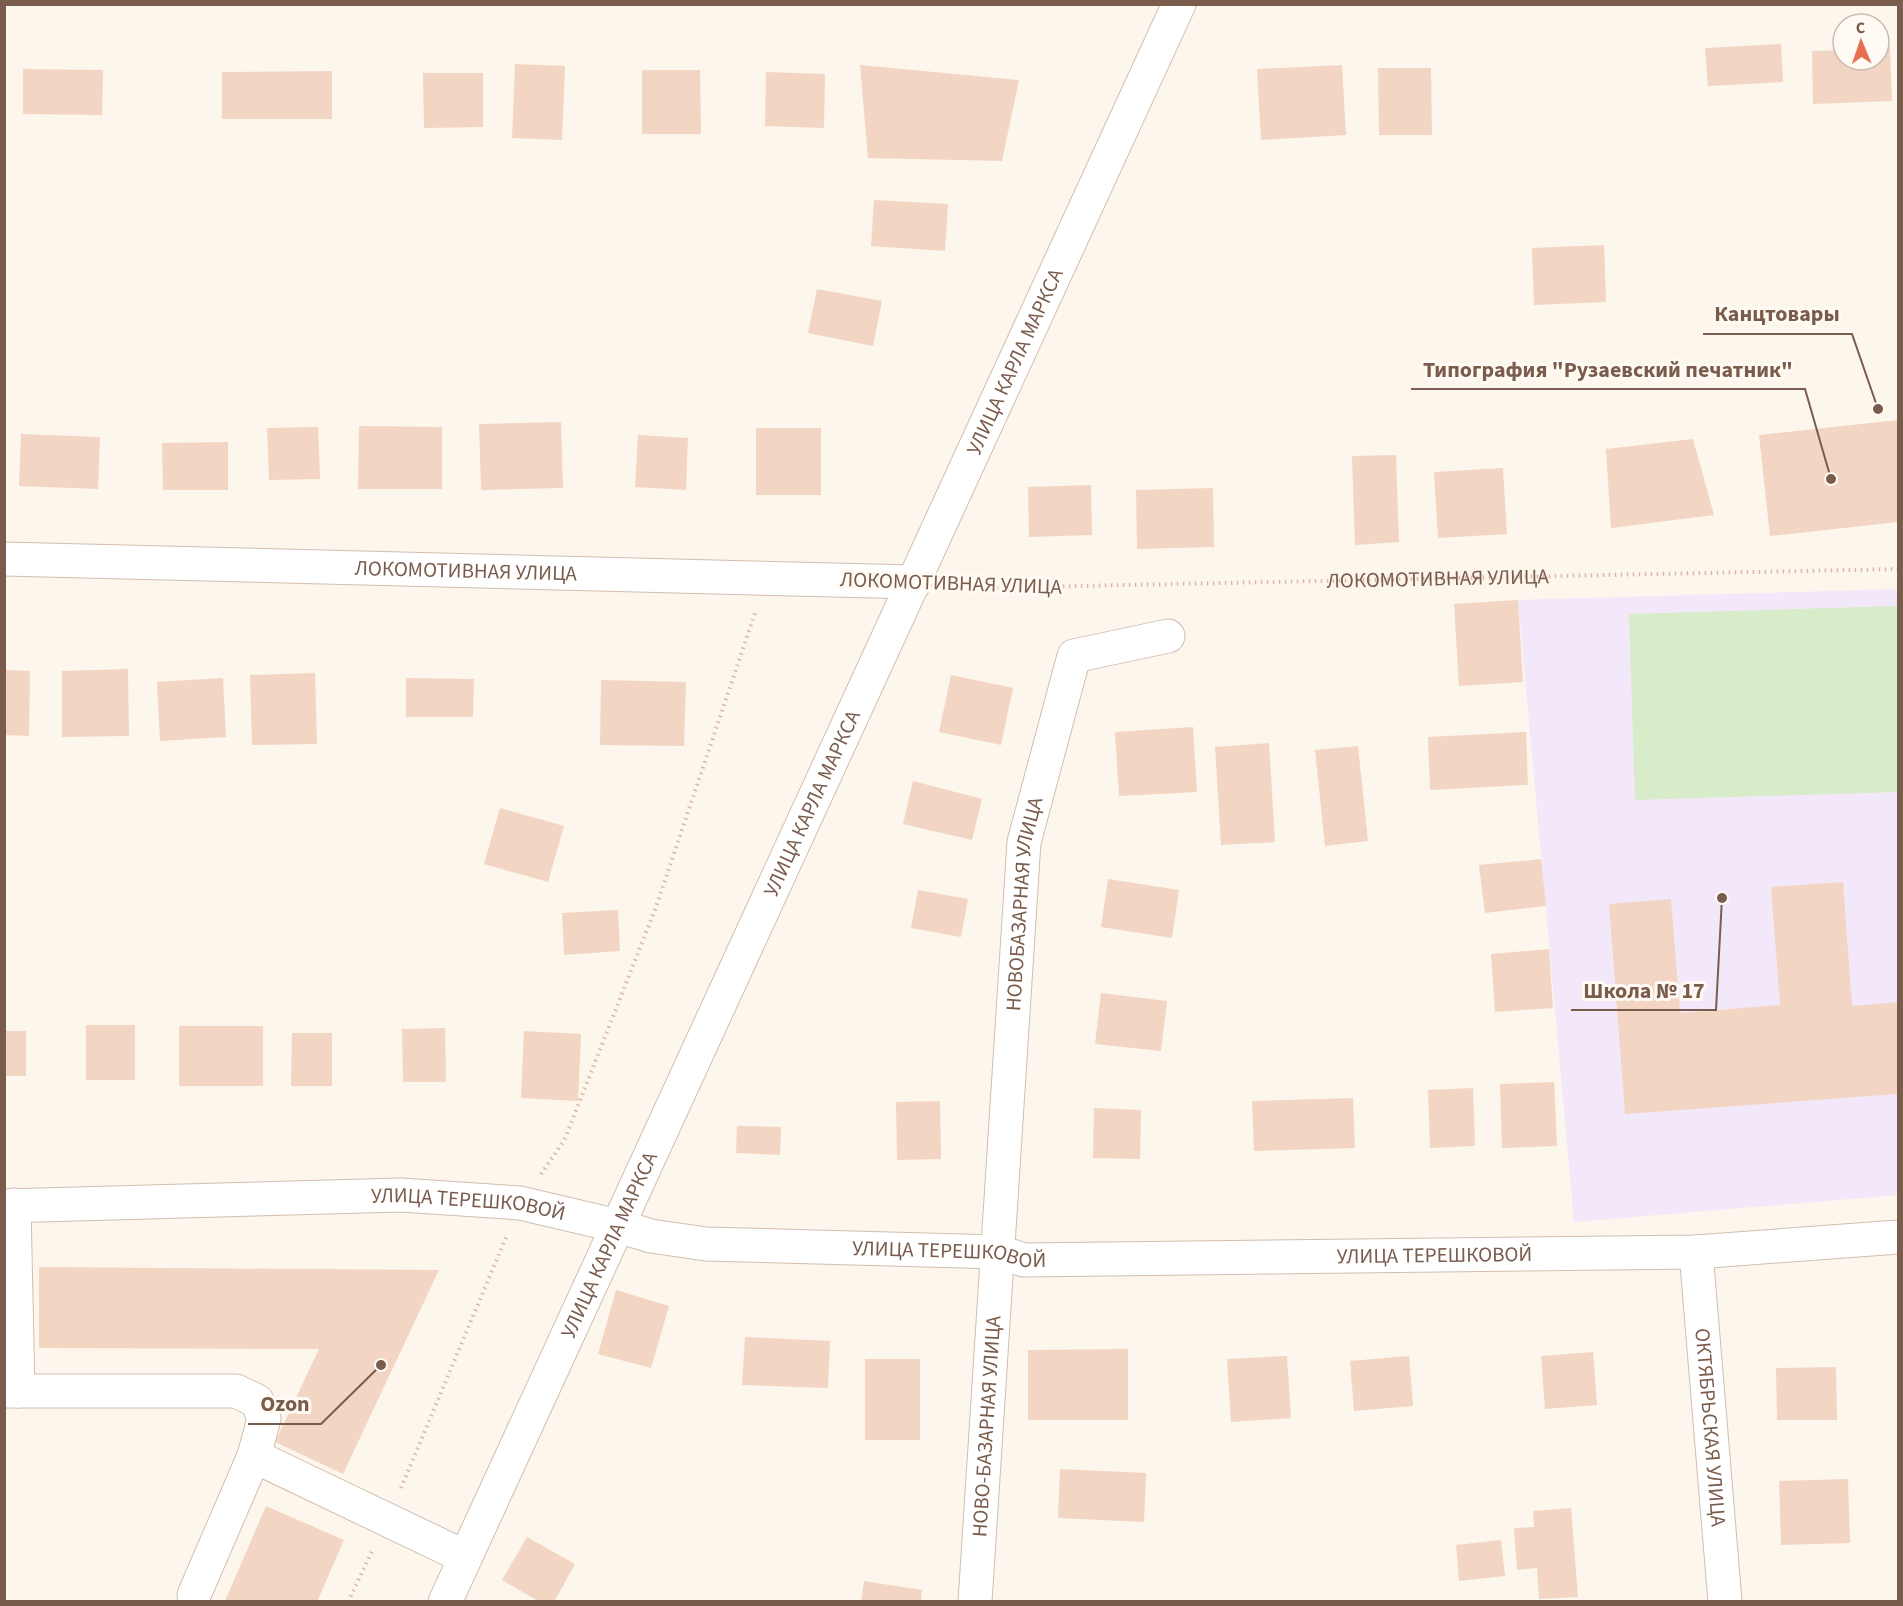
<svg xmlns="http://www.w3.org/2000/svg" width="1903" height="1606" font-family="'Source Sans 3',sans-serif">
	<style>
		.education { fill: #f3e8fa }
		.green { fill: #d8ecc9 }
		.building { fill: #f3d5c3 }
		.lines { fill: none; stroke-linecap: round; stroke-linejoin: round }
		.minor-casing { stroke: #d1beb0; stroke-width: 35 }
		.path { stroke: #d9b8a5; stroke-width: 4; stroke-dasharray: 1.5 4.5; stroke-linecap: butt }
		.minor { stroke: #fff; stroke-width: 33 }
		.labels { text-anchor: middle; stroke-width: 6; stroke-linejoin: round; paint-order: stroke }
		.street-label { font-size: 21px; fill: #7a5c4d; stroke: #fffaf3 }
		.leader { fill: none; stroke: #7a5c4d; stroke-width: 2 }
		.callout-dot { fill: #7a5c4d; stroke: #fffaf3; stroke-width: 2 }
		.callout-label { font-size: 22px; text-anchor: middle; font-weight: bold; fill: #7a5c4d; stroke: #fffaf3; stroke-width: 6; stroke-linejoin: round; paint-order: stroke }
	</style>
	<rect width="100%" height="100%" fill="#fdf6ec"/>
	<path class="education" d="M1898 589V1195L1574 1222 1518 600Z"/>
	<path class="green" d="M1898 606V792L1635 800 1629 614Z"/>
	<g class="building">
		<path d="M1781 44 1783 82 1708 86 1705 48Z"/>
		<path d="M1890 48 1892 101 1813 104 1812 51 1843 50V60H1879V49Z"/>
		<path d="M515 64 565 66 562 140 512 138Z"/>
		<path d="M860 65 1019 80 1002 161 868 158Z"/>
		<path d="M1342 65 1346 135 1261 140 1257 69Z"/>
		<path d="M1378 68H1431L1432 135H1379Z"/>
		<path d="M23 69 103 70 102 115 23 114Z"/>
		<path d="M642 70H700L701 134H642Z"/>
		<path d="M332 71V119H222V72Z"/>
		<path d="M766 72 825 74 824 128 765 126Z"/>
		<path d="M423 73H483V127L424 128Z"/>
		<path d="M874 200 948 204 945 251 871 246Z"/>
		<path d="M1604 245 1606 302 1534 305 1532 248Z"/>
		<path d="M817 289 882 301 873 346 808 333Z"/>
		<path d="M1898 420V522L1770 536 1759 435Z"/>
		<path d="M561 422 563 488 481 490 479 424Z"/>
		<path d="M359 426 442 427V489H358Z"/>
		<path d="M318 427 320 479 269 480 267 428Z"/>
		<rect x="756" y="428" width="65" height="67"/>
		<path d="M21 434 100 437 98 489 19 486Z"/>
		<path d="M638 435 688 438 686 490 635 487Z"/>
		<path d="M1693 439 1714 515 1611 528 1606 449Z"/>
		<path d="M228 442V490H163L162 443Z"/>
		<path d="M1396 455 1399 542 1355 545 1352 456Z"/>
		<path d="M1503 468 1507 534 1438 538 1434 472Z"/>
		<path d="M1091 485 1092 535 1029 537 1028 487Z"/>
		<path d="M1213 488 1214 547 1137 549 1136 490Z"/>
		<path d="M1518 600 1523 682 1459 686 1454 604Z"/>
		<path d="M128 669 129 736 62 737V671Z"/>
		<path d="M4 670 30 671 29 736 4 735Z"/>
		<path d="M315 673 317 744 252 745 250 675Z"/>
		<path d="M951 675 1013 688 1001 745 939 732Z"/>
		<path d="M223 678 226 737 160 741 157 682Z"/>
		<path d="M406 678 474 679 473 717H406Z"/>
		<path d="M601 680 686 682 684 746 600 745Z"/>
		<path d="M1193 727 1197 792 1119 796 1115 732Z"/>
		<path d="M1526 732 1528 785 1430 790 1428 737Z"/>
		<path d="M1269 743 1275 842 1221 845 1215 747Z"/>
		<path d="M1358 746 1368 841 1325 846 1315 750Z"/>
		<path d="M913 781 982 799 972 840 903 824Z"/>
		<path d="M500 808 564 826 548 882 484 864Z"/>
		<path d="M1541 859 1546 906 1485 913 1479 865Z"/>
		<path d="M1108 879 1179 890 1172 938 1101 927Z"/>
		<path d="M1843 882 1852 1006 1898 1002V1094L1625 1114 1609 904 1671 899 1680 1013 1780 1005 1771 887Z"/>
		<path d="M918 890 968 899 961 937 911 928Z"/>
		<path d="M618 910 620 951 564 955 562 913Z"/>
		<path d="M1549 949 1553 1008 1495 1012 1491 954Z"/>
		<path d="M1101 993 1167 1001 1161 1051 1095 1044Z"/>
		<rect x="86" y="1025" width="49" height="55"/>
		<rect x="179" y="1026" width="84" height="60"/>
		<path d="M445 1028 446 1082H403L402 1029Z"/>
		<rect x="5" y="1031" width="21" height="45"/>
		<path d="M524 1031 581 1034 578 1101 521 1098Z"/>
		<path d="M292 1033H332V1086H291Z"/>
		<path d="M1554 1082 1557 1146 1502 1148 1500 1084Z"/>
		<path d="M1473 1088 1475 1146 1430 1148 1428 1090Z"/>
		<path d="M1353 1098 1355 1148 1254 1151 1252 1101Z"/>
		<path d="M940 1101 941 1159 897 1160 896 1102Z"/>
		<path d="M1094 1108 1141 1110 1140 1159 1093 1158Z"/>
		<path d="M737 1126 781 1127 780 1155 736 1153Z"/>
		<path d="M39 1267 439 1270 343 1474 275 1442 319 1349 39 1348Z"/>
		<path d="M616 1290 669 1306 651 1368 598 1354Z"/>
		<path d="M745 1337 830 1341 828 1388 742 1385Z"/>
		<path d="M1128 1349V1420H1028V1350Z"/>
		<path d="M1593 1352 1597 1405 1545 1409 1541 1356Z"/>
		<path d="M1287 1356 1291 1418 1231 1422 1227 1359Z"/>
		<path d="M1409 1356 1413 1406 1354 1411 1350 1361Z"/>
		<rect x="865" y="1359" width="55" height="81"/>
		<path d="M1836 1367 1837 1420H1777L1776 1368Z"/>
		<path d="M1060 1469 1146 1473 1144 1522 1058 1518Z"/>
		<path d="M1848 1479 1850 1543 1781 1545 1779 1481Z"/>
		<path d="M266 1506 344 1540 317 1602 225 1601Z"/>
		<path d="M1571 1508 1578 1597 1539 1599 1537 1568 1517 1570 1514 1528 1534 1527 1533 1511Z"/>
		<path d="M527 1537 575 1564 554 1602H540L502 1580Z"/>
		<path d="M1501 1540 1505 1576 1459 1581 1456 1545Z"/>
		<path d="M864 1581 922 1590 921 1602H861Z"/>
	</g>
	<g class="lines">
		<defs>
			<g id="minor">
				<path id="s2" d="M4 559 915 582"/>
				<path d="M14 1205 18 1391"/>
				<path id="s3" d="M4 1206 401 1195 520 1203 618 1226 651 1236 706 1244 999 1252 1024 1260 1696 1252 1898 1237"/>
				<path id="s4" d="M1696 1252 1725 1602"/>
				<path d="M4 1391H236L257 1401 264 1419 254 1456 194 1595"/>
				<path d="M254 1456 465 1557"/>
				<path id="s5" d="M445 1602 1179 4"/>
				<path id="s6" d="M975 1602 1024 842 1074 656 1168 636"/>
			</g>
		</defs>
		<use href="#minor" class="minor-casing"/>
		<g class="path">
			<path id="s1" d="M949 585 980 588 1898 569"/>
			<path d="M541 1174 564 1141 656 907 756 610"/>
			<path d="M401 1488 507 1235"/>
			<path d="M348 1602 373 1549"/>
		</g>
		<use href="#minor" class="minor"/>
	</g>
	<g class="labels">
		<g class="street-label">
			<text dy="7" stroke="none"><textPath href="#s5" startOffset="1365">УЛИЦА КАРЛА МАРКСА</textPath></text>
			<text dy="7" stroke="none"><textPath href="#s2" startOffset="462">ЛОКОМОТИВНАЯ УЛИЦА</textPath></text>
			<text dy="7" stroke="none"><textPath href="#s1" startOffset="489">ЛОКОМОТИВНАЯ УЛИЦА</textPath></text>
			<text transform="translate(951 583) rotate(2)" y="7">ЛОКОМОТИВНАЯ УЛИЦА</text>
			<text dy="7" stroke="none"><textPath href="#s5" startOffset="879">УЛИЦА КАРЛА МАРКСА</textPath></text>
			<text dy="7" stroke="none"><textPath href="#s6" startOffset="700">НОВОБАЗАРНАЯ УЛИЦА</textPath></text>
			<text dy="7" stroke="none"><textPath href="#s3" startOffset="465">УЛИЦА ТЕРЕШКОВОЙ</textPath></text>
			<text dy="7" stroke="none"><textPath href="#s5" startOffset="393">УЛИЦА КАРЛА МАРКСА</textPath></text>
			<text dy="7" stroke="none"><textPath href="#s3" startOffset="951">УЛИЦА ТЕРЕШКОВОЙ</textPath></text>
			<text dy="7" stroke="none"><textPath href="#s3" startOffset="1437">УЛИЦА ТЕРЕШКОВОЙ</textPath></text>
			<text dy="7" stroke="none"><textPath href="#s6" startOffset="176">НОВО-БАЗАРНАЯ УЛИЦА</textPath></text>
			<text dy="7" stroke="none"><textPath href="#s4" startOffset="176">ОКТЯБРЬСКАЯ УЛИЦА</textPath></text>
		</g>
	</g>
	<path class="leader" d="M1878 409L1852 334H1703M1831 479L1805 389H1411M1722 898L1716 1010H1571M381 1365L321 1424H248"/>
	<g class="callout-dot">
		<circle cx="1878" cy="409" r="6"/>
		<circle cx="1831" cy="479" r="6"/>
		<circle cx="1722" cy="898" r="6"/>
		<circle cx="381" cy="1365" r="6"/>
	</g>
	<g class="callout-label">
		<text x="1777" y="321">Канцтовары</text>
		<text x="1608" y="377">Типография "Рузаевский печатник"</text>
		<text x="1644" y="998">Школа № 17</text>
		<text x="285" y="1411">Ozon</text>
	</g>
	<rect width="1903" height="1606" fill="none" stroke="#7a5c4d" stroke-width="12"/>
	<g transform="translate(1861 42) rotate(358)"><circle r="28" fill="#fffaf3" stroke="#cabbb1" stroke-width="1.5"/>
	<path d="M0-4.5L10 22L0 15L-10 22Z" fill="#e76f51"/>
	<text y="-9" font-size="16" font-weight="bold" text-anchor="middle" fill="#7a5c4d">С</text>
	</g>
</svg>
